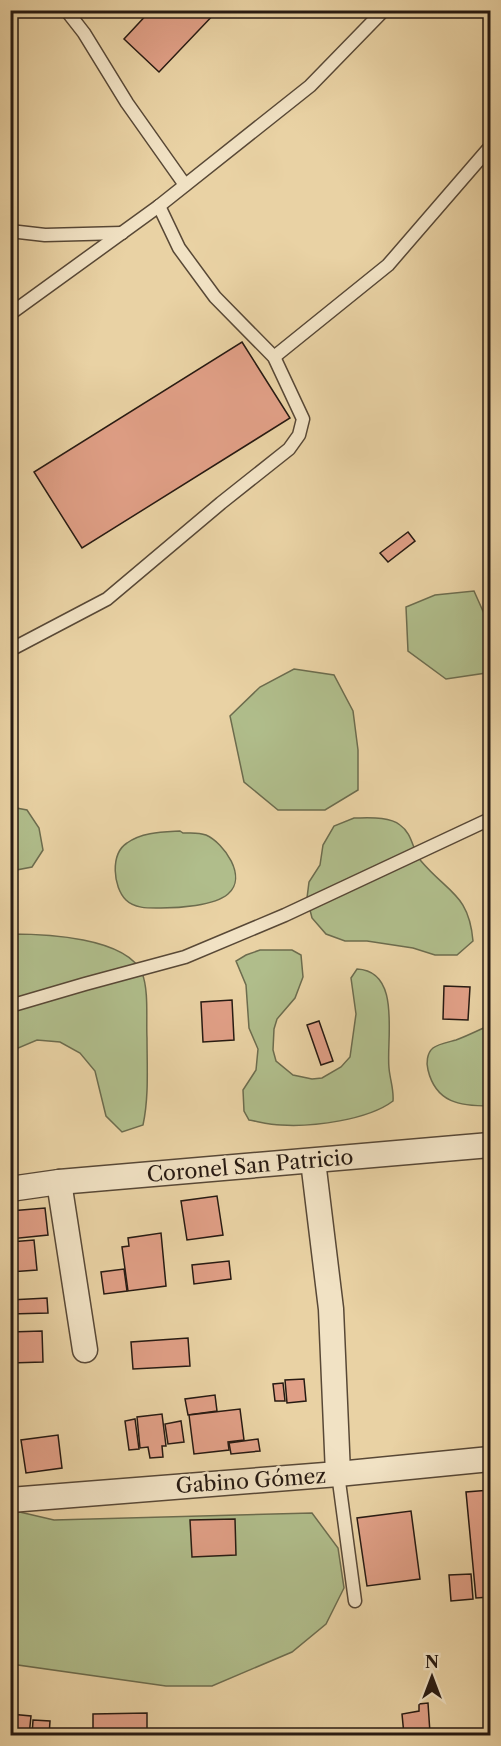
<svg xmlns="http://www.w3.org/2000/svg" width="501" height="1746" font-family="'Libre Caslon Text',serif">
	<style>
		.green { fill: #b0bd8b; stroke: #6c6c4e; stroke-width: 1.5 }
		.building { fill: #e09f86; stroke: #271a12; stroke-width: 1.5 }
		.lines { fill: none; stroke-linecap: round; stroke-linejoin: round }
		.lane-casing { stroke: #584836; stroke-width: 15 }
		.street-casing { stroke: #584836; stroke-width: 27 }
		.lane { stroke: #f1e2c4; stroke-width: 12 }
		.street { stroke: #f1e2c4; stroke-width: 24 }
		.labels { text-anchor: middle; stroke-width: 5; stroke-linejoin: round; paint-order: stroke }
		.street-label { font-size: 21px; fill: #271a12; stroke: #f1e2c4 }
	</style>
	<rect width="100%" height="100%" fill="#e9d2a4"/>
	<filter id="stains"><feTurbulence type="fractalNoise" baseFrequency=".00333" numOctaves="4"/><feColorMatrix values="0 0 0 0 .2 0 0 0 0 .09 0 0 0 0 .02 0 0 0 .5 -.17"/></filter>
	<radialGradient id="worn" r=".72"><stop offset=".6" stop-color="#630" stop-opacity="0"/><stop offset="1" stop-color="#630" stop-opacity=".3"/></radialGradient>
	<g class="green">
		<path d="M474 591 490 627V644L486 673 446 679 408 651 406 607 435 595Z"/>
		<path d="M294 669 334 675 353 711 358 750V790L325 810H278L244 782 230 716 260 687Z"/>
		<path d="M11 807 27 810 39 828 43 850 32 867 11 871Z"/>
		<path d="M354 818C368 818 389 816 400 825 413 834 412 850 421 861 448 893 469 894 473 941L457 955H435L413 948 367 941H345L326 934 312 918 307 898 309 882 320 865 323 845 334 826Z"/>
		<path d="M180 831 183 833C191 833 198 832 206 835 224 843 248 877 228 894 214 906 178 908 161 908 150 908 135 909 126 900 113 887 110 854 127 843 142 832 163 832 180 831Z"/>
		<path d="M11 934C45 934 126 937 142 973 149 990 146 1020 147 1038 147 1067 149 1097 143 1125L122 1132 106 1116 95 1071 80 1053 60 1042 37 1040 18 1048 11 1064Z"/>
		<path d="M260 950H292L301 955 303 977 295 998 277 1019 274 1029 273 1050 276 1061 293 1075 312 1079 322 1078 341 1067 350 1057 356 1014 351 978 357 969C402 971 386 1039 389 1068 390 1080 394 1089 393 1101 368 1120 313 1127 281 1125 271 1125 260 1122 249 1120L244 1111 243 1090 256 1070 258 1049 249 1028 246 985 236 961 246 955Z"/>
		<path d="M490 1025V1106C460 1106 436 1103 428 1070 426 1063 427 1053 433 1048 438 1044 449 1042 456 1040 467 1036 479 1030 490 1025Z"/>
		<path d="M11 1510 54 1520 312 1513 338 1548 344 1588 326 1624 292 1652 212 1686H166L11 1664Z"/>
	</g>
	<g class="building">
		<path d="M151 10H218L159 72 124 39Z"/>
		<path d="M242 342 290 418 82 548 34 472Z"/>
		<path d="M408 532 415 541 388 562 380 553Z"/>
		<path d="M444 986 470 987 468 1020 443 1019Z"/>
		<path d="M232 1000 234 1040 203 1042 201 1002Z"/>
		<path d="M319 1021 333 1061 321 1065 307 1025Z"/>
		<path d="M217 1196 223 1235 187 1240 181 1201Z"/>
		<path d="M45 1208 48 1235 10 1239V1211Z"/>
		<path d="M161 1233 166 1286 128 1291 122 1247 129 1246 128 1238Z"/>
		<path d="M34 1240 37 1270 10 1272V1242Z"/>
		<path d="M229 1261 231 1279 194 1284 192 1265Z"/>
		<path d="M124 1269 127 1291 104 1294 101 1272Z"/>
		<path d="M47 1298 48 1313 10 1314V1300Z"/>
		<path d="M42 1331 43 1362 10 1363V1332Z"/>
		<path d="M188 1338 190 1366 133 1369 131 1342Z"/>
		<path d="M304 1379 306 1401 287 1403 285 1380Z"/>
		<path d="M283 1383 285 1401H275L273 1384Z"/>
		<path d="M215 1395 217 1411 188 1415 185 1399Z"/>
		<path d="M240 1409 244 1440 228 1442 229 1450 194 1454 189 1415Z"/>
		<path d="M162 1414 166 1446H162L163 1457 150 1458 148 1447 140 1448 137 1417Z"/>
		<path d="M135 1419 139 1449 129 1450 125 1421Z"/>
		<path d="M181 1421 184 1442 168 1444 165 1424Z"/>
		<path d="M58 1435 62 1468 26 1473 21 1440Z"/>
		<path d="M258 1439 260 1451 231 1454 229 1443Z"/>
		<path d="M490 1490V1597L476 1598 466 1492Z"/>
		<path d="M411 1511 420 1579 367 1586 357 1518Z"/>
		<path d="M235 1519 236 1555 192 1557 190 1520Z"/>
		<path d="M471 1574 473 1599 451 1601 449 1575Z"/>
		<path d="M428 1703 430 1733 404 1735 402 1714 419 1711V1704Z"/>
		<path d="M147 1713V1736H93V1714Z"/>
		<path d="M10 1714 31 1716 29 1736H10Z"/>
		<path d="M33 1720 50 1721 49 1736H32Z"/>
	</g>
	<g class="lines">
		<defs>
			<g id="lane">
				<path d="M66 10 84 33 127 103 185 185"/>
				<path d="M10 231 45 235 122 233"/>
				<path d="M10 314 159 206 310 86 384 10"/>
				<path d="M274 357 388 265 490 147"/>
				<path d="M10 650 107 599 221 503 289 449 299 435 303 419 274 357 215 297 179 248 159 206"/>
				<path d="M10 1006 85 984 185 957 285 915 490 819"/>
				<path d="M338 1474 355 1601"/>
			</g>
			<g id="street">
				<path d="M313 1161 331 1309 338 1474"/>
				<path d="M59 1182 85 1350"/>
				<path d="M10 1189 59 1182 490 1145"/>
				<path d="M10 1500 338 1474 490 1459"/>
			</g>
		</defs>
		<use href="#lane" class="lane-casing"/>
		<use href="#street" class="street-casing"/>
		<use href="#lane" class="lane"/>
		<use href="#street" class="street"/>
	</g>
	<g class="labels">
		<g class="street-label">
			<text transform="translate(250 1166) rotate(-5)" y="7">Coronel San Patricio</text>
			<text transform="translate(251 1481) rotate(-4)" y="7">Gabino Gómez</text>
		</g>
	</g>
	<rect width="501" height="1746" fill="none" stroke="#e9d2a4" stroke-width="36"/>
	<rect x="12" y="12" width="477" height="1722" fill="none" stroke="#271a12" stroke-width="3"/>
	<rect x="18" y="18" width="465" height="1710" fill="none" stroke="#271a12" stroke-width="1.5"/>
	<g transform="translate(432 1677)" stroke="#f1e2c4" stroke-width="4.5" paint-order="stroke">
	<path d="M0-4.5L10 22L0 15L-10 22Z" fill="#271a12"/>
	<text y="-9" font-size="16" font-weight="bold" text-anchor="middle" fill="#271a12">N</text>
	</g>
	<rect width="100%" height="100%" filter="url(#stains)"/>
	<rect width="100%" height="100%" fill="url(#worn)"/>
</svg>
